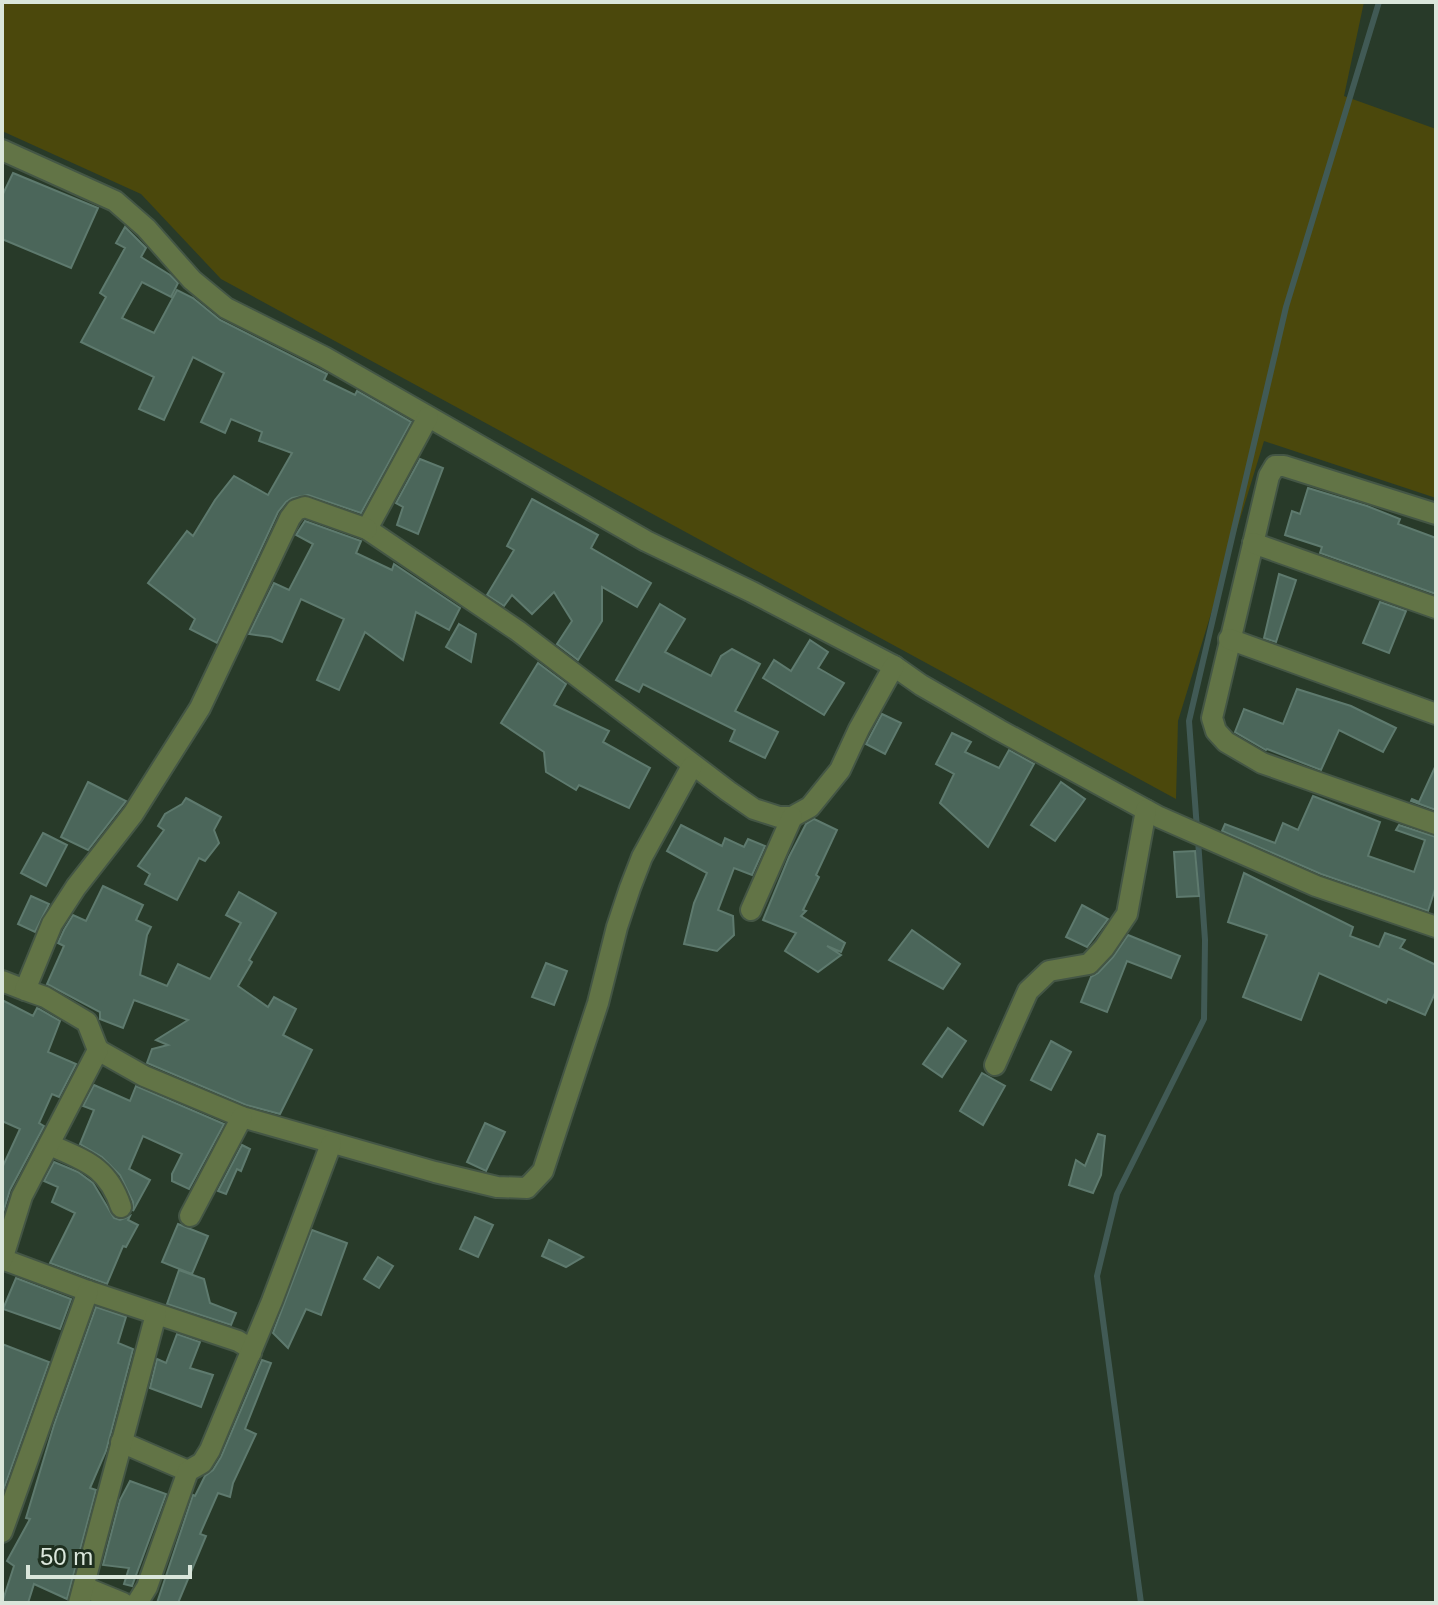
<svg xmlns="http://www.w3.org/2000/svg" width="1438" height="1605" font-family="Helvetica,sans-serif">
	<style>
		.green { fill: #4b480c }
		.lines { fill: none; stroke-linecap: round; stroke-linejoin: round }
		.stream { stroke: #415a55; stroke-width: 6 }
		.building { fill: #4b665a; stroke: #5e7a6e; stroke-width: 2 }
		.minor-casing { stroke: #445645; stroke-width: 24 }
		.minor { stroke: #627446; stroke-width: 20 }
	</style>
	<rect width="100%" height="100%" fill="#283a29"/>
	<path class="green" d="M2 2H1364L1344 96 1436 129V498L1264 441 1178 721 1176 799 221 279 141 194 2 131Z"/>
	<g class="lines">
		<g class="stream">
			<path d="M1197 829 1189 721 1286 307 1379 2"/>
			<path d="M1141 1603 1097 1276 1117 1194 1204 1019 1205 940 1198 840"/>
		</g>
	</g>
	<g class="building">
		<path d="M13 173 98 208 71 268 2 239V196Z"/>
		<path d="M125 227 146 248 141 257 170 275 178 283 171 297 142 282 122 318 154 333 177 290 193 298 220 320 327 374 324 380 355 395 357 391 411 422 361 513 308 495 292 498 286 502 278 512 217 643 190 629 195 619 148 583 187 531 193 536 215 500 234 476 268 495 292 453 259 441 262 432 231 419 225 433 201 422 224 373 193 357 164 420 139 409 154 377 81 342 106 297 100 293 125 248 116 243Z"/>
		<path d="M420 459 443 468 418 534 397 525 403 507 396 503Z"/>
		<path d="M1308 488 1367 506 1400 519 1398 524 1436 538V594L1320 553 1322 547 1285 535 1292 511 1300 514Z"/>
		<path d="M532 499 598 535 591 548 651 583 637 607 602 587V621L578 660 557 644 572 621 554 592 532 614 512 595 504 606 487 595 514 550 507 546Z"/>
		<path d="M305 521 361 541 356 553 392 570 394 564 460 608 449 630 416 612 403 660 365 632 339 690 317 680 344 619 301 599 282 642 271 637 249 634 274 583 289 590 313 544 296 535Z"/>
		<path d="M1279 574 1296 580 1276 642 1264 638Z"/>
		<path d="M1380 602 1406 611 1389 653 1363 643Z"/>
		<path d="M660 604 685 619 665 652 711 676 721 656 732 649 760 664 735 711 778 732 765 758 730 741 735 730 643 684 639 692 616 680Z"/>
		<path d="M459 624 476 634 471 662 446 647Z"/>
		<path d="M810 640 828 652 818 668 844 683 824 715 763 678 774 660 791 671Z"/>
		<path d="M538 663 566 684 554 705 609 731 603 742 650 768 629 808 579 785 576 790 546 772 544 752 501 723Z"/>
		<path d="M1297 689 1351 706 1396 728 1383 752 1339 730 1321 770 1267 749 1266 750 1235 732 1244 709 1283 724Z"/>
		<path d="M882 714 901 723 885 754 866 744Z"/>
		<path d="M952 733 971 742 965 752 999 768 1009 750 1034 764 988 847 940 803 954 774 936 764Z"/>
		<path d="M1436 765V810L1411 801 1412 799 1419 802Z"/>
		<path d="M88 782 126 801 88 850 61 837Z"/>
		<path d="M1061 782 1085 799 1055 841 1031 825Z"/>
		<path d="M1313 796 1380 822 1368 856 1414 872 1425 840 1396 830 1399 825 1436 837V886L1428 911 1321 874 1222 831 1225 824 1275 843 1283 823 1298 830Z"/>
		<path d="M186 798 221 817 214 830 219 843 205 861 199 858 177 900 145 884 150 874 138 866 164 830 158 826 165 814 182 804Z"/>
		<path d="M814 819 837 830 816 875 819 877 803 910 806 911 801 916 845 943 841 952 827 946 841 955 818 972 785 951 796 933 763 920 789 857 806 824Z"/>
		<path d="M681 825 722 846 725 838 744 847 748 839 765 846 752 875 734 868 718 910 733 916 734 935 717 951 684 944 694 903 707 873 667 851Z"/>
		<path d="M43 833 67 845 46 886 21 873Z"/>
		<path d="M1195 851 1199 896 1177 897 1174 852Z"/>
		<path d="M1244 873 1353 927 1350 936 1379 947 1385 933 1405 940 1400 948 1436 965V991L1425 1015 1388 999 1386 1003 1319 973 1301 1020 1243 997 1267 935 1228 922Z"/>
		<path d="M103 886 143 905 136 920 151 927 147 935 140 975 167 986 178 964 210 979 241 923 226 915 239 892 276 913 249 960 252 962 238 986 268 1007 274 997 296 1009 283 1035 312 1050 280 1114 246 1105 147 1063 152 1049 168 1045 156 1040 188 1020 134 1000 123 1028 100 1019V1012L47 984 64 946 58 943 64 930 73 915 86 921Z"/>
		<path d="M31 896 49 904 35 932 18 924Z"/>
		<path d="M1082 905 1108 919 1087 947 1066 937Z"/>
		<path d="M912 930 960 964 943 989 889 960Z"/>
		<path d="M1128 935 1180 956 1171 978 1127 961 1107 1012 1081 1002 1091 977 1098 973 1113 957Z"/>
		<path d="M546 963 567 971 554 1005 532 997Z"/>
		<path d="M2 1000 33 1016 37 1008 39 1009 60 1021 48 1052 76 1064 59 1097 52 1094 39 1123 44 1126 10 1190 2 1216V1168L20 1129 2 1121Z"/>
		<path d="M948 1028 966 1041 942 1077 923 1064Z"/>
		<path d="M1051 1041 1071 1052 1051 1090 1031 1080Z"/>
		<path d="M982 1073 1005 1086 983 1125 960 1111Z"/>
		<path d="M94 1085 130 1101 136 1086 224 1124 189 1189 172 1181V1174L182 1154 143 1136 129 1169 150 1180 133 1211V1202L120 1175 102 1157 80 1144 94 1110 83 1106Z"/>
		<path d="M485 1123 505 1132 486 1171 467 1162Z"/>
		<path d="M1098 1134 1105 1136 1101 1175 1093 1193 1069 1185 1076 1160 1085 1166Z"/>
		<path d="M242 1145 250 1149 241 1171 237 1169 226 1194 218 1191Z"/>
		<path d="M54 1162 78 1172 93 1183 114 1218 120 1220 130 1216 128 1220 138 1225 126 1247 123 1246 107 1284 50 1263 75 1213 52 1202 58 1187 44 1181Z"/>
		<path d="M475 1217 493 1225 478 1257 460 1249Z"/>
		<path d="M178 1224 208 1236 192 1274 162 1262Z"/>
		<path d="M312 1230 347 1243 321 1315 306 1309 288 1348 273 1333Z"/>
		<path d="M549 1240 583 1257 566 1267 542 1256Z"/>
		<path d="M378 1257 393 1266 379 1288 364 1279Z"/>
		<path d="M179 1270 204 1279 210 1303 236 1313 231 1325 167 1304Z"/>
		<path d="M16 1278 71 1299 60 1329 3 1309Z"/>
		<path d="M96 1307 126 1317 118 1343 133 1349 106 1451 90 1488 96 1490 67 1599 34 1584 28 1603H2L14 1566 7 1561 30 1519 26 1518 54 1425Z"/>
		<path d="M177 1334 200 1342 190 1368 213 1375 201 1407 150 1388 157 1359 166 1363Z"/>
		<path d="M2 1344 49 1362 3 1491H2Z"/>
		<path d="M262 1360 271 1363 245 1429 256 1434 233 1483 230 1497 218 1493 200 1534 206 1536 178 1603H157L193 1495 195 1496 205 1476 213 1470 221 1457Z"/>
		<path d="M130 1481 166 1494 132 1586 124 1584 129 1568 103 1565 120 1500Z"/>
	</g>
	<g class="lines">
		<defs>
			<g id="minor">
				<path d="M2 150 115 201 146 228 192 280 226 308 324 357 646 541 752 592 894 666 921 685 999 730 1159 817 1316 886 1436 927"/>
				<path d="M428 417 367 529 518 631 728 791 754 809 779 817H792L810 807 840 770 859 729 894 666"/>
				<path d="M1436 514 1284 466H1275L1269 476 1212 718 1216 731 1226 742 1262 763 1436 824"/>
				<path d="M1253 543 1436 608"/>
				<path d="M1229 639 1436 714"/>
				<path d="M751 910 792 817"/>
				<path d="M2 981 25 990"/>
				<path d="M98 1050 144 1076 242 1117 435 1172 497 1187 527 1188 543 1171 598 1003 617 927 630 888 642 857 692 766"/>
				<path d="M995 1065 1028 991 1049 971 1089 964 1104 948 1127 914 1146 810"/>
				<path d="M50 1145C86 1161 108 1167 121 1207"/>
				<path d="M190 1216 242 1117"/>
				<path d="M2 1259 88 1291 238 1341 248 1347 251 1353"/>
				<path d="M2 1260 22 1196 98 1050 87 1022 45 997 25 990 52 924 76 887 133 814 200 708 290 518 296 510 305 507 367 529"/>
				<path d="M121 1442 188 1471"/>
				<path d="M2 1532 88 1291"/>
				<path d="M84 1587 123 1603"/>
				<path d="M79 1603 156 1314"/>
				<path d="M137 1603 147 1587 188 1471 202 1463 210 1450 272 1301 331 1144"/>
			</g>
		</defs>
		<use href="#minor" class="minor-casing"/>
		<use href="#minor" class="minor"/>
	</g>
	<rect width="1438" height="1605" fill="none" stroke="#dae6db" stroke-width="8"/>
	<path d="M28 1565v12h162v-12" fill="none" stroke="#dae6db" stroke-width="4"/>
	<text x="40" y="1565" font-size="24" fill="#dae6db" stroke="#1e2f1f" stroke-width="6" paint-order="stroke">50 m</text>
</svg>
